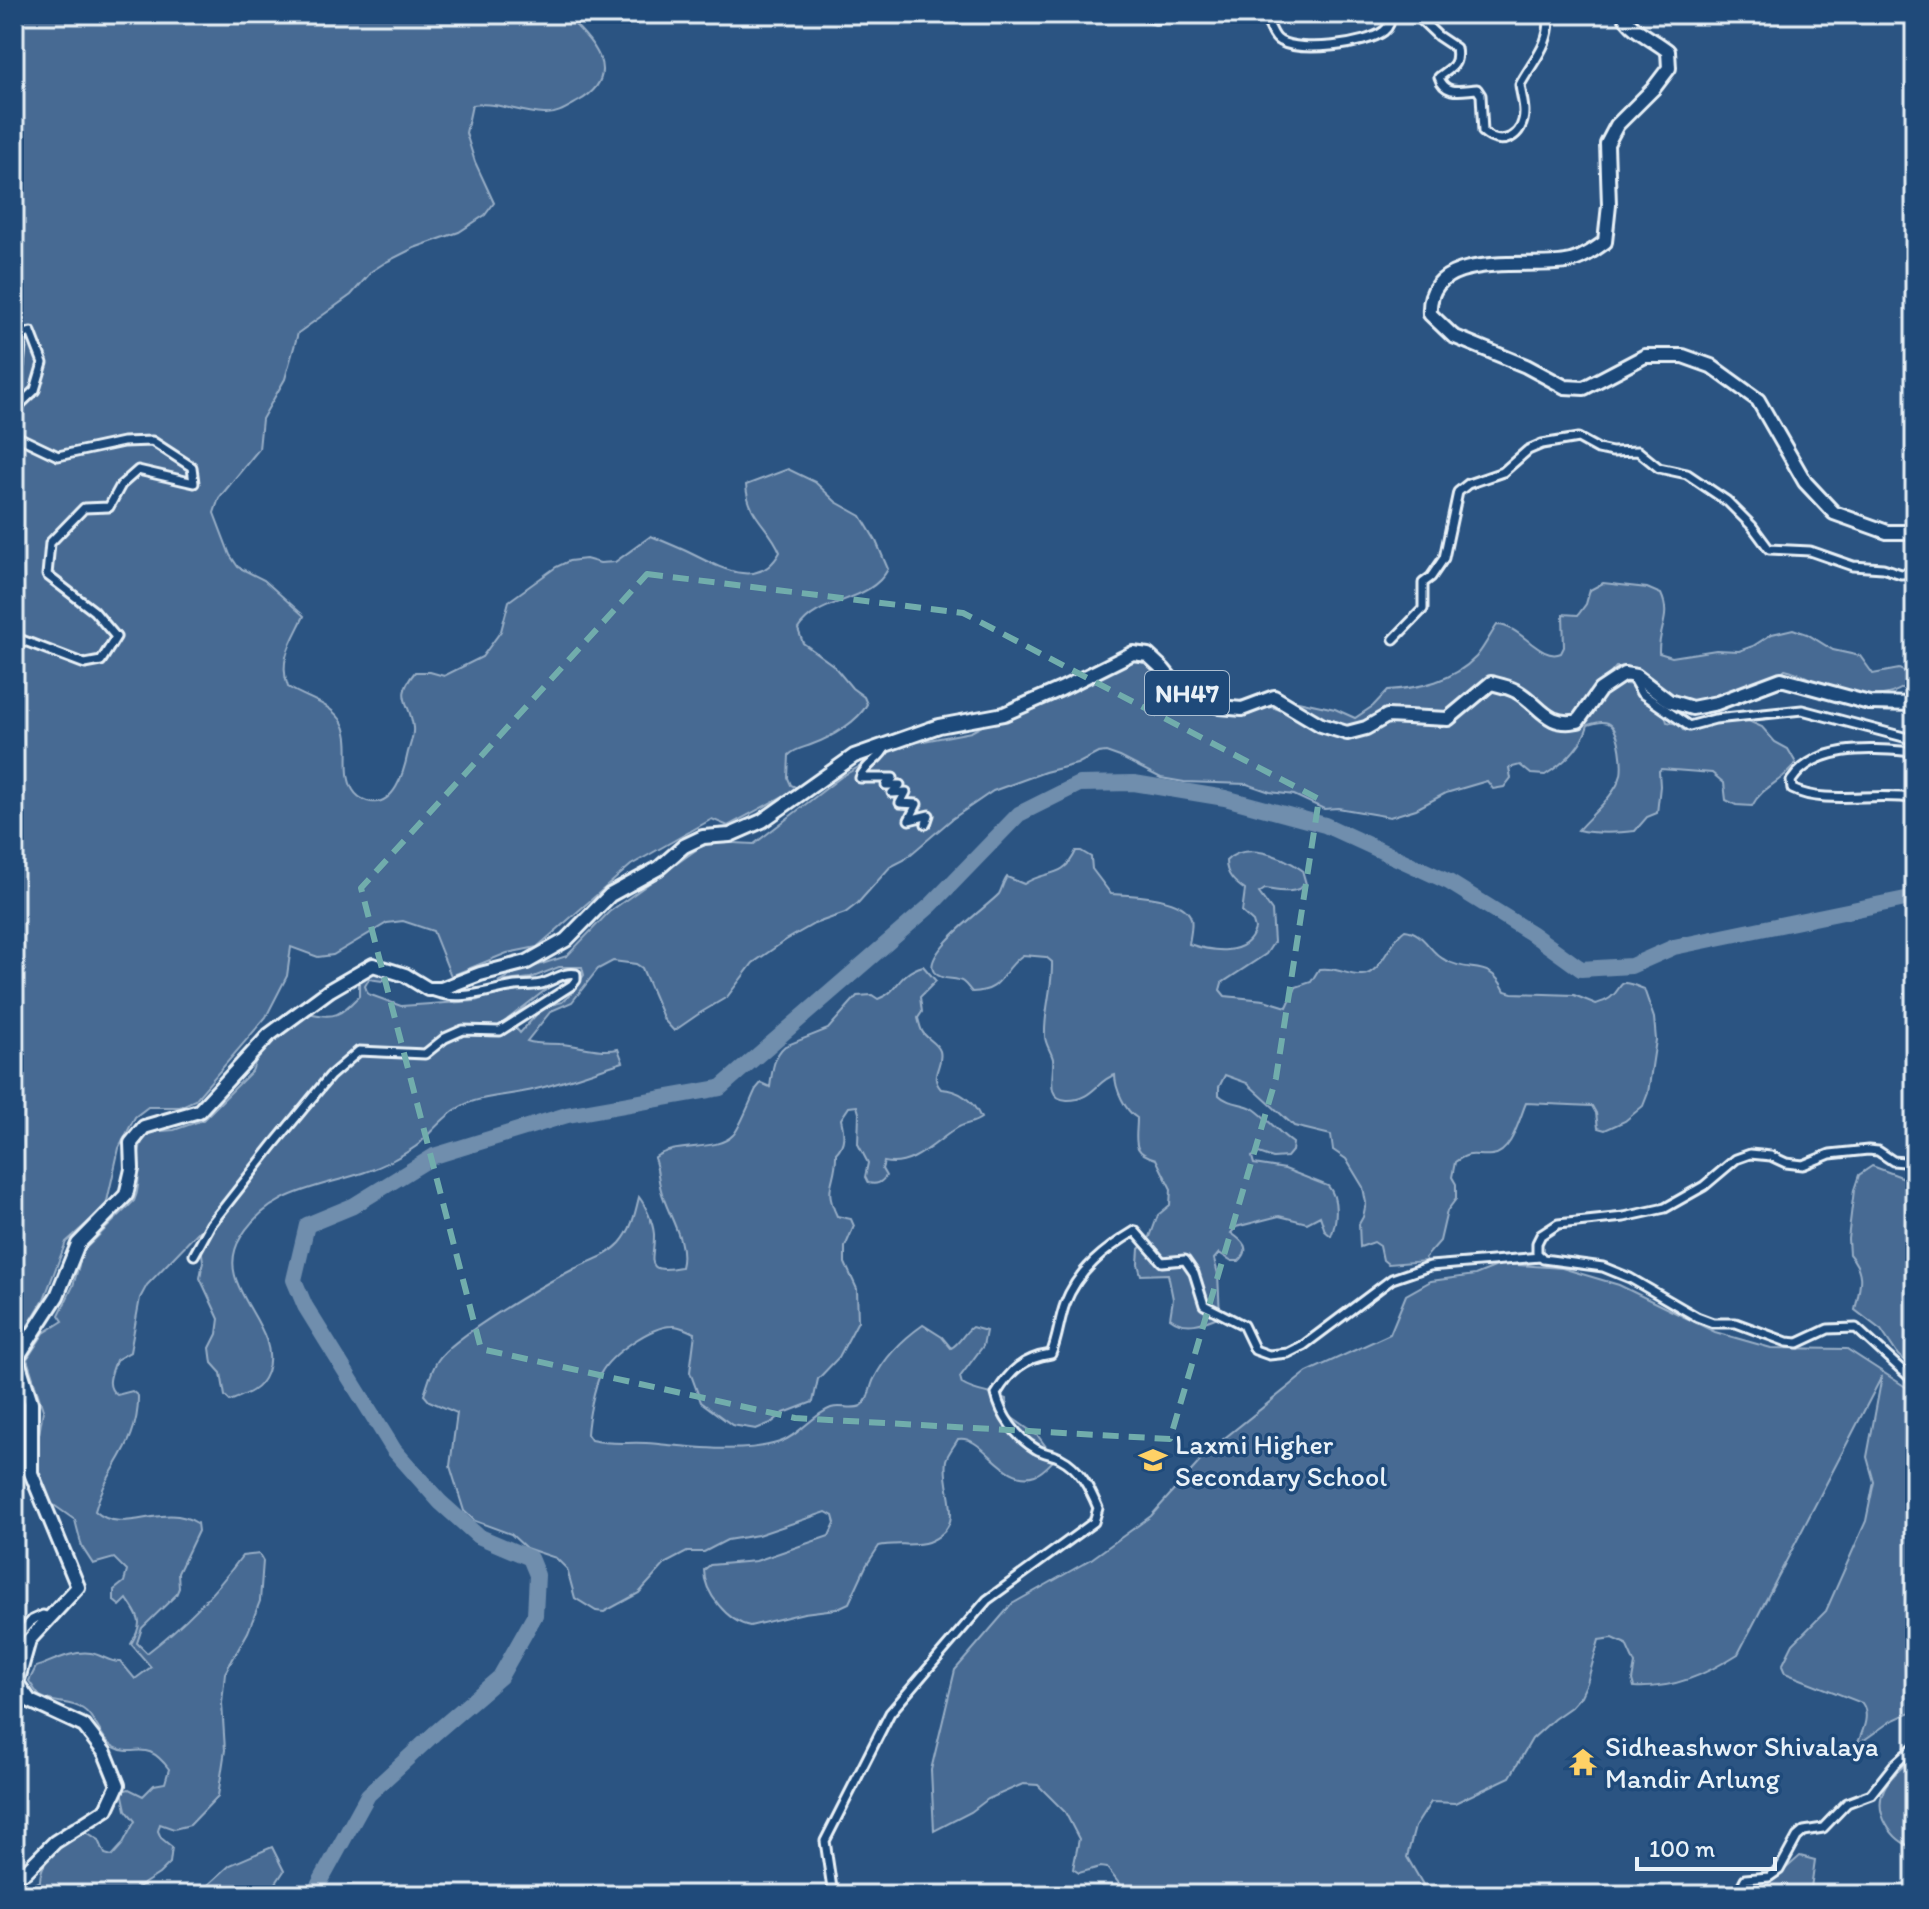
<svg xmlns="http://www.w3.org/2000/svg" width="1929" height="1909" font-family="Itim,sans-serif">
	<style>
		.green { fill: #476b93; stroke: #98aec6; stroke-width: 2 }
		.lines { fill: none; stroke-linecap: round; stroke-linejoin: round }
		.river { stroke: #708ead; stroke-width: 16 }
		.minor-casing { stroke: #e8f1f8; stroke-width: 13 }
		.trunk-casing { stroke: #e8f1f8; stroke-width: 18 }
		.minor { stroke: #1f4a7a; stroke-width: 7 }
		.trunk { stroke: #1f4a7a; stroke-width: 12 }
		.marked { fill: none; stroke: #71adac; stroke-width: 6; stroke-dasharray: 16 10; stroke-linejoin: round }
		.labels { text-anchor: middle; stroke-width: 7; stroke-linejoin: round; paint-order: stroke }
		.shield { fill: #1f4a7a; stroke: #acbfd2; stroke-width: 2 }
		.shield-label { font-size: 26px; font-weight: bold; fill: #e8f1f8 }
		.poi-label { font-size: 28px; fill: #e8f1f8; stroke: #1f4a7a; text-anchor: start }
	</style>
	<rect width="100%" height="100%" fill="#2b5482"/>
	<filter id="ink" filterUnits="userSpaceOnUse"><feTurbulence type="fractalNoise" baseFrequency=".0125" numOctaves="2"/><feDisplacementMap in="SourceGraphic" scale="16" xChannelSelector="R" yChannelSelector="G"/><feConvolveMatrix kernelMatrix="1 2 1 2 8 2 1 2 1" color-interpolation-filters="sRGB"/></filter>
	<g filter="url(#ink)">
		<g class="green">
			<path d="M14 14H564C591 39 626 74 579 101 568 107 557 115 544 114 519 113 497 101 472 105L466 133 475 162 494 203 485 215 459 232 414 248 386 262 372 271 351 295 298 333 285 379 262 419 259 449 219 498 214 513 230 555 238 567 264 580 304 616C292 641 278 660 288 687 305 698 327 702 340 719 355 739 341 771 353 790 356 795 361 799 367 801 394 809 404 772 408 752 410 745 414 735 413 728 411 701 393 699 415 672H430L444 676 482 657 501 631 509 601 556 567 569 561 586 559 600 563 615 562 651 536C663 541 675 546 686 551 716 565 758 593 780 552 769 525 748 518 746 485L788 469 815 482 836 502 861 516 876 541 888 569C870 604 818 597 798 629L803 643 833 665 852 688 864 697 867 704C859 721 830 738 813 744 804 748 796 748 789 755L788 778 791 785 798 788 728 826 712 819 631 865 537 947 507 953 451 976 433 931 403 921 387 923 333 955 318 957 291 947 287 976 266 1017 195 1100 180 1107H148L135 1117 119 1148 106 1206 66 1242 44 1299 14 1349Z"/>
			<path d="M1603 583 1647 588 1661 594C1672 617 1658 629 1659 653L1672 657 1716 650 1739 651 1753 646 1772 634 1793 629 1807 634 1833 650 1860 656 1873 674 1899 669 1915 676C1896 703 1855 698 1827 687 1813 681 1800 672 1785 669 1766 689 1701 709 1675 697 1653 688 1642 666 1616 667L1596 690C1627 680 1634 682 1661 700L1667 722 1678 724 1683 730 1690 731 1716 722 1744 719 1762 727 1775 742 1788 749 1796 763C1783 782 1762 786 1752 806L1736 805 1726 800 1724 783 1712 773 1661 769 1659 771 1660 786 1657 813 1647 817 1635 831C1620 833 1593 834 1578 830 1591 815 1616 795 1621 775 1623 764 1620 735 1612 726 1606 719 1595 723 1588 725 1582 747 1564 763 1545 775L1531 774 1520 765 1509 768 1511 778 1504 787 1493 789 1487 781 1446 793 1416 809 1390 817 1338 808 1324 809 1294 795 1270 792 1247 784 1184 782 1161 778 1120 757 1106 752 1098 753 1077 764 1045 772 993 791 952 819 904 860 890 867 858 903 845 913 814 924 786 940 753 963 727 997 700 1013 674 1031 664 1020 642 968 636 964 613 961 598 969 572 1002 551 1011 527 1041C539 1045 548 1043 560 1044 580 1045 598 1053 618 1049L623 1062C594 1071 565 1082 536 1089 515 1095 491 1095 471 1102 450 1109 434 1129 419 1144 412 1150 402 1155 393 1160 340 1189 276 1180 241 1237 210 1287 283 1324 267 1372 264 1380 259 1387 252 1391 245 1395 237 1398 230 1401L225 1396 221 1373 212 1363 210 1348 217 1334 219 1319 200 1278 203 1261 199 1231 147 1285 140 1298 130 1352 116 1360C112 1373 104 1386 117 1395L132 1391 138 1396C139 1447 106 1467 95 1511 123 1537 162 1501 197 1523L198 1531 178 1573 179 1588 176 1595 142 1628 137 1643 147 1653C184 1625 214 1594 242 1556L259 1554 263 1561 260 1601 248 1632 225 1673 222 1703 225 1750 218 1796 190 1825 174 1829 160 1824 158 1831 161 1838 172 1847 170 1863 159 1874 126 1895H14V1880L30 1887 40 1881C40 1857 65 1844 83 1830L99 1840 105 1854 112 1856 122 1845 135 1821 126 1810 122 1791 129 1789 143 1796 154 1785 165 1783 169 1769C145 1737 136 1759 114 1747 100 1739 96 1717 83 1709 71 1701 52 1704 40 1696 36 1693 32 1685 29 1681L36 1667C53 1661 74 1650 91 1653 103 1655 109 1663 121 1662L135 1679 151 1667 131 1644C144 1622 140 1619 127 1599L120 1606 114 1601V1590L124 1582 127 1571 114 1558 93 1564 82 1547 75 1520 48 1501 35 1460 43 1410 27 1359 44 1333 63 1321 59 1315 73 1286 83 1251 134 1201C145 1177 130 1154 148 1132L174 1130 203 1120 252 1071C259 1045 288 1027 309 1013 336 1020 341 1014 359 996V979L372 971 390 975 382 981 369 979 365 986 368 994 401 1006 475 1001 499 993 548 988 508 1019 520 1033 536 1015 547 1006 562 1002 572 993 584 975 582 967H559L531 978 498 982 517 972 567 956 609 912 700 847 714 842 754 844 841 777 883 753 908 744 971 732 1004 714 1058 698 1093 682 1110 667 1130 660 1145 663 1184 697 1224 715H1249L1267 706 1297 715 1305 713 1298 701 1335 709 1355 718 1373 706 1388 690C1420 688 1453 681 1476 657 1484 648 1490 635 1497 625 1521 625 1540 662 1561 653L1564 647 1563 614 1578 615 1586 604 1590 590Z"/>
			<path d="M1076 851H1081L1091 857 1092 869 1111 894C1129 895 1184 896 1191 918 1193 925 1190 937 1189 944 1210 951 1247 958 1255 929L1253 922 1242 912 1245 890C1234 882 1226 875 1226 861 1245 841 1283 856 1302 870L1306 884C1294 895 1280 891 1265 889L1259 893 1272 911 1274 942 1266 954 1222 983 1220 990 1225 996 1264 1000 1287 1007 1296 987 1311 982 1319 969C1339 967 1347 976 1362 975 1381 975 1390 939 1405 930 1424 932 1429 952 1445 960 1472 975 1489 958 1505 991L1512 993 1574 995 1596 1004C1601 1002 1606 1001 1610 998 1626 986 1614 976 1644 989L1654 1018 1656 1040 1648 1093 1643 1106 1625 1121 1605 1130 1598 1128 1596 1113 1592 1106 1526 1103C1519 1119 1512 1153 1492 1155 1474 1157 1472 1150 1455 1162L1452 1177 1456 1184V1199L1447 1211 1440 1241 1425 1258 1427 1261 1388 1264 1383 1260 1380 1246 1374 1242 1360 1247 1359 1224 1363 1217 1366 1203 1363 1187 1346 1159 1333 1150 1331 1135 1294 1126 1247 1083 1225 1075 1219 1087V1095C1229 1105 1243 1102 1254 1109 1267 1118 1279 1133 1293 1143L1292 1151 1287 1157 1273 1158 1259 1153 1252 1157 1254 1164 1285 1169 1328 1186C1339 1198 1337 1222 1331 1236L1325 1231 1320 1216 1307 1223 1279 1216 1236 1227 1231 1233C1243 1241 1252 1249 1239 1261H1232L1219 1253 1214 1259 1218 1274 1220 1316C1204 1323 1185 1330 1170 1318L1173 1299 1168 1274 1141 1275 1138 1264 1139 1249 1150 1237 1158 1215 1170 1205 1171 1189 1156 1159C1130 1152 1137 1141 1137 1118 1125 1111 1115 1088 1115 1075 1098 1079 1092 1101 1067 1100 1044 1099 1055 1073 1053 1059 1051 1051 1045 1044 1045 1036 1044 1010 1053 986 1052 962L1046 957 1023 955C999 972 1005 991 972 992 969 989 967 985 963 982 956 977 941 981 934 972 921 953 987 907 999 894 1002 889 1003 882 1007 877L1024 884C1046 869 1063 880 1076 851Z"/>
			<path d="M923 966 936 981 920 997 922 1012 918 1018C919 1022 920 1027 922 1031 926 1039 937 1042 940 1051 944 1066 928 1075 941 1089 960 1090 973 1101 981 1118 973 1124 965 1123 957 1128 936 1141 912 1169 884 1162L882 1169 886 1176C881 1183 877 1185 868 1183L865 1177 868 1163 858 1144 859 1113 857 1106 849 1107 841 1119C844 1132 846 1143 836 1153 837 1182 822 1186 837 1216L851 1219 854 1226 845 1247V1263L857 1289 858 1321 839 1357 818 1379 813 1402 784 1413 771 1423 756 1429 732 1425 701 1402 690 1372 695 1333C688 1331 679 1325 672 1326 651 1326 610 1355 601 1373 594 1387 588 1419 587 1434L591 1440C612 1445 626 1442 646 1443 687 1446 740 1455 780 1442 799 1436 812 1415 831 1408 840 1405 853 1410 861 1406 869 1402 870 1386 874 1379 885 1357 903 1339 923 1325L942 1337 951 1348C960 1344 963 1333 972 1327L986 1331 983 1346 960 1377 962 1384C976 1393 991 1392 1006 1399L1008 1415 1038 1436 1055 1459C1049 1465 1042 1473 1035 1475 1003 1486 983 1434 958 1439 955 1445 948 1453 946 1460 941 1492 970 1525 928 1542 915 1547 895 1542 879 1546L866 1566 849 1603 836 1609 804 1613 750 1626C728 1622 704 1593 704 1570L710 1565 756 1561 829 1536 835 1523 833 1516 826 1512 758 1535 727 1540 704 1552H687L666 1563 639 1593 604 1612 596 1611 575 1598 567 1569 556 1558 526 1548 511 1534 475 1521 464 1511 450 1466 457 1413 429 1401 424 1395C428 1384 431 1370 438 1360 453 1337 544 1284 572 1270 589 1261 607 1257 620 1243 632 1229 635 1214 639 1197 646 1206 653 1223 654 1234 655 1259 641 1275 681 1267 688 1241 667 1214 661 1190 658 1179 658 1169 654 1158 674 1141 716 1153 733 1135 739 1130 751 1099 756 1089L761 1083 770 1087C772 1073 773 1056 785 1046L828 1029 857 996 872 995 878 999C899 992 896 974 923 966Z"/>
			<path d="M1872 1166 1915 1182V1370L1898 1355 1881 1330 1855 1310C1860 1286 1866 1273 1849 1254L1848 1239 1854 1190 1859 1175Z"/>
			<path d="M1502 1264 1562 1268 1619 1285 1715 1332 1771 1348 1847 1349 1915 1393V1710L1891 1721 1857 1745C1862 1732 1871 1716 1862 1703L1785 1673 1782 1666 1793 1644 1826 1611 1866 1521 1874 1482 1867 1457 1882 1376 1738 1654C1705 1675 1674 1689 1634 1687L1632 1680 1635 1664 1626 1644 1613 1638 1599 1640 1587 1683 1581 1696 1571 1707 1554 1719 1532 1739 1510 1777 1455 1803 1431 1802 1415 1827 1407 1857 1429 1895H1128L1107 1868 1100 1867 1079 1873 1073 1869 1079 1839 1065 1812 1038 1785 1023 1784 988 1799 971 1812 934 1831 931 1770 955 1670 1012 1604 1090 1560 1151 1516 1211 1449 1307 1372 1390 1334 1406 1295 1431 1281 1475 1275Z"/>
			<path d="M1915 1757V1848C1891 1841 1873 1812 1884 1789 1890 1776 1904 1766 1915 1757Z"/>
			<path d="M272 1847 284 1871 268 1895H197L230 1865Z"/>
			<path d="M1800 1856 1815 1860 1810 1895H1756Z"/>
		</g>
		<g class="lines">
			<path class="river" d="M313 1895 368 1795 435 1733 500 1677 535 1615 537 1575 530 1558 478 1536 440 1502 394 1450 305 1306 294 1280 307 1225 353 1206 434 1156 567 1115 720 1088 931 905 1019 814 1079 784 1134 783 1225 798 1325 825 1449 882 1531 933 1581 969 1631 966 1674 947 1915 897"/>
			<defs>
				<g id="minor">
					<path d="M1135 14 1155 19 1183 14"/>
					<path d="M1201 14H1217"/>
					<path d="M1256 14C1259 16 1263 18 1266 21 1272 27 1272 37 1280 41 1301 53 1366 45 1384 31 1390 26 1390 21 1391 14"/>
					<path d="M1415 14 1438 36 1456 48C1459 65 1452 67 1439 77 1445 96 1462 90 1477 89L1481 95 1483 132C1502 149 1524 136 1524 112 1524 103 1521 94 1520 85 1532 62 1553 42 1548 14"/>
					<path d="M14 369 19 366 22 335 31 332 43 363 35 390 14 410"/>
					<path d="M14 435 58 456 123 442 152 441 192 467 194 483 138 470 121 485 109 507 84 508 50 543 47 575 94 611 116 637 101 661 85 664 14 637"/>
					<path d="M1394 639 1423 609V583L1431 577 1444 558 1458 492 1468 484 1503 472 1528 450 1542 444 1578 438 1598 449 1612 452 1638 451 1659 468 1687 474 1727 501 1752 526 1769 549 1810 551 1853 566 1883 568 1901 574 1915 573"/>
					<path d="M1632 677 1641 693 1689 726 1715 719 1802 710 1915 740"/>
					<path d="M886 746C880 760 865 764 860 778H893L886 785H900L892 793 906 792 900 803 917 804 909 820 929 815 926 824"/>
					<path d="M1915 752C1874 749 1817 742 1791 781L1792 789C1826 806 1876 791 1915 799"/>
					<path d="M1915 1163 1893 1161 1878 1151 1868 1150 1830 1154 1803 1165 1786 1163 1771 1156 1750 1154 1736 1159 1704 1186 1665 1208 1624 1217 1558 1224 1541 1235 1537 1243V1253L1543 1259 1603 1267 1630 1278 1697 1317 1713 1323H1736L1787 1342 1798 1343 1828 1329 1856 1328 1915 1382"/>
					<path d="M194 1255 211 1224 274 1144 330 1076 359 1051 425 1054 445 1038 463 1030 500 1031 572 985 576 980V974C565 971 553 981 541 984 533 986 524 985 515 986 488 990 461 1002 434 992"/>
					<path d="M14 1640 32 1620 43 1615 50 1617"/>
					<path d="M14 1725 17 1735 14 1744"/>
					<path d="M833 1895 825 1841 890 1713 987 1600 1094 1522 1098 1508C1090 1489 1080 1468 1060 1458 1053 1454 1044 1454 1036 1449 1017 1438 1001 1416 996 1394 1010 1371 1023 1358 1051 1354 1058 1338 1059 1320 1065 1304 1078 1270 1105 1249 1135 1231L1162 1262 1185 1260 1194 1273 1204 1305 1243 1325 1255 1350 1269 1355 1288 1353 1304 1345 1392 1279 1430 1266 1541 1257"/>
					<path d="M1737 1895 1745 1879 1769 1877 1779 1870 1797 1837 1804 1831 1823 1828 1847 1803 1871 1794 1894 1765 1915 1746"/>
				</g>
				<g id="trunk">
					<path d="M1623 14C1633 32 1652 38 1668 51L1669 68 1653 89 1617 125 1607 144 1609 205 1605 242C1594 250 1580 260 1566 262 1525 269 1426 248 1430 314L1453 336 1526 366 1565 387 1584 388 1645 356H1683L1711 366 1758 400 1805 482 1834 513 1887 532H1915"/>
					<path d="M14 1874 25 1872 55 1842 107 1809 118 1785 105 1753 84 1726 30 1701 17 1683 29 1640 78 1587 31 1473V1402L17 1358 57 1296 78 1244 126 1195 132 1169 131 1143 144 1127 199 1111 269 1035 330 990 373 965 405 975 428 989H441L480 974 527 962 566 940 610 895 659 868 684 846 703 837 730 835 762 821 854 756 939 726 1004 714 1061 689 1133 653 1148 655 1163 669 1181 691 1220 707 1242 709 1274 697 1321 725 1347 733 1366 728 1387 716 1448 719 1491 683C1499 685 1509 687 1516 691 1540 704 1546 728 1578 721L1600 690 1624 674 1636 676 1669 701 1692 708 1717 703 1781 679 1869 703 1915 704"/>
				</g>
			</defs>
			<use href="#minor" class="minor-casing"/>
			<use href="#trunk" class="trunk-casing"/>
			<use href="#minor" class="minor"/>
			<use href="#trunk" class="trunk"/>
		</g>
	</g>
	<path class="marked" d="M647 574 963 613 1319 799 1276 1078 1170 1439 795 1418 481 1349 361 888Z"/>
	<defs>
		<symbol id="school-bare" viewBox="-9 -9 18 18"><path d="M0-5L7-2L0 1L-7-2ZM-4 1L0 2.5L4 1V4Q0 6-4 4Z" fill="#ffd166" stroke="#1f4a7a" stroke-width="2.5" paint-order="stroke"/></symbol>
		<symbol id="temple-bare" viewBox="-9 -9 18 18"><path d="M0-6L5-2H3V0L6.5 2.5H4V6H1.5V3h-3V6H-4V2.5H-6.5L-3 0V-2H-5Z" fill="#ffd166" stroke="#1f4a7a" stroke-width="2.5" paint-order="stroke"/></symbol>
	</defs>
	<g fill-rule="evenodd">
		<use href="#school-bare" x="1133" y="1440" width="40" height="40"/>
		<use href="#temple-bare" x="1563" y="1742" width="40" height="40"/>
	</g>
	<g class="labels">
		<rect class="shield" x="1145" y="671" width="84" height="44" rx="6"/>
		<g class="shield-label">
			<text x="1187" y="702">NH47</text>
		</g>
		<g class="poi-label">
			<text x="1175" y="1454">Laxmi Higher<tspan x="1175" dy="32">Secondary School</tspan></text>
			<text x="1605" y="1756">Sidheashwor Shivalaya<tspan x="1605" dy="32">Mandir Arlung</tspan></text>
		</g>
	</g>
	<rect width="1929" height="1909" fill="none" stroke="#1f4a7a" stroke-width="48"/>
	<rect x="24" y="24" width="1881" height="1861" fill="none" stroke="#e8f1f8" stroke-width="3" filter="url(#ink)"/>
	<path d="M1637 1857v12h138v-12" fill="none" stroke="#e8f1f8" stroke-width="4"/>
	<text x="1649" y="1857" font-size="24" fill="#e8f1f8" stroke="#1f4a7a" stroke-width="6" paint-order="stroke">100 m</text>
</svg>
